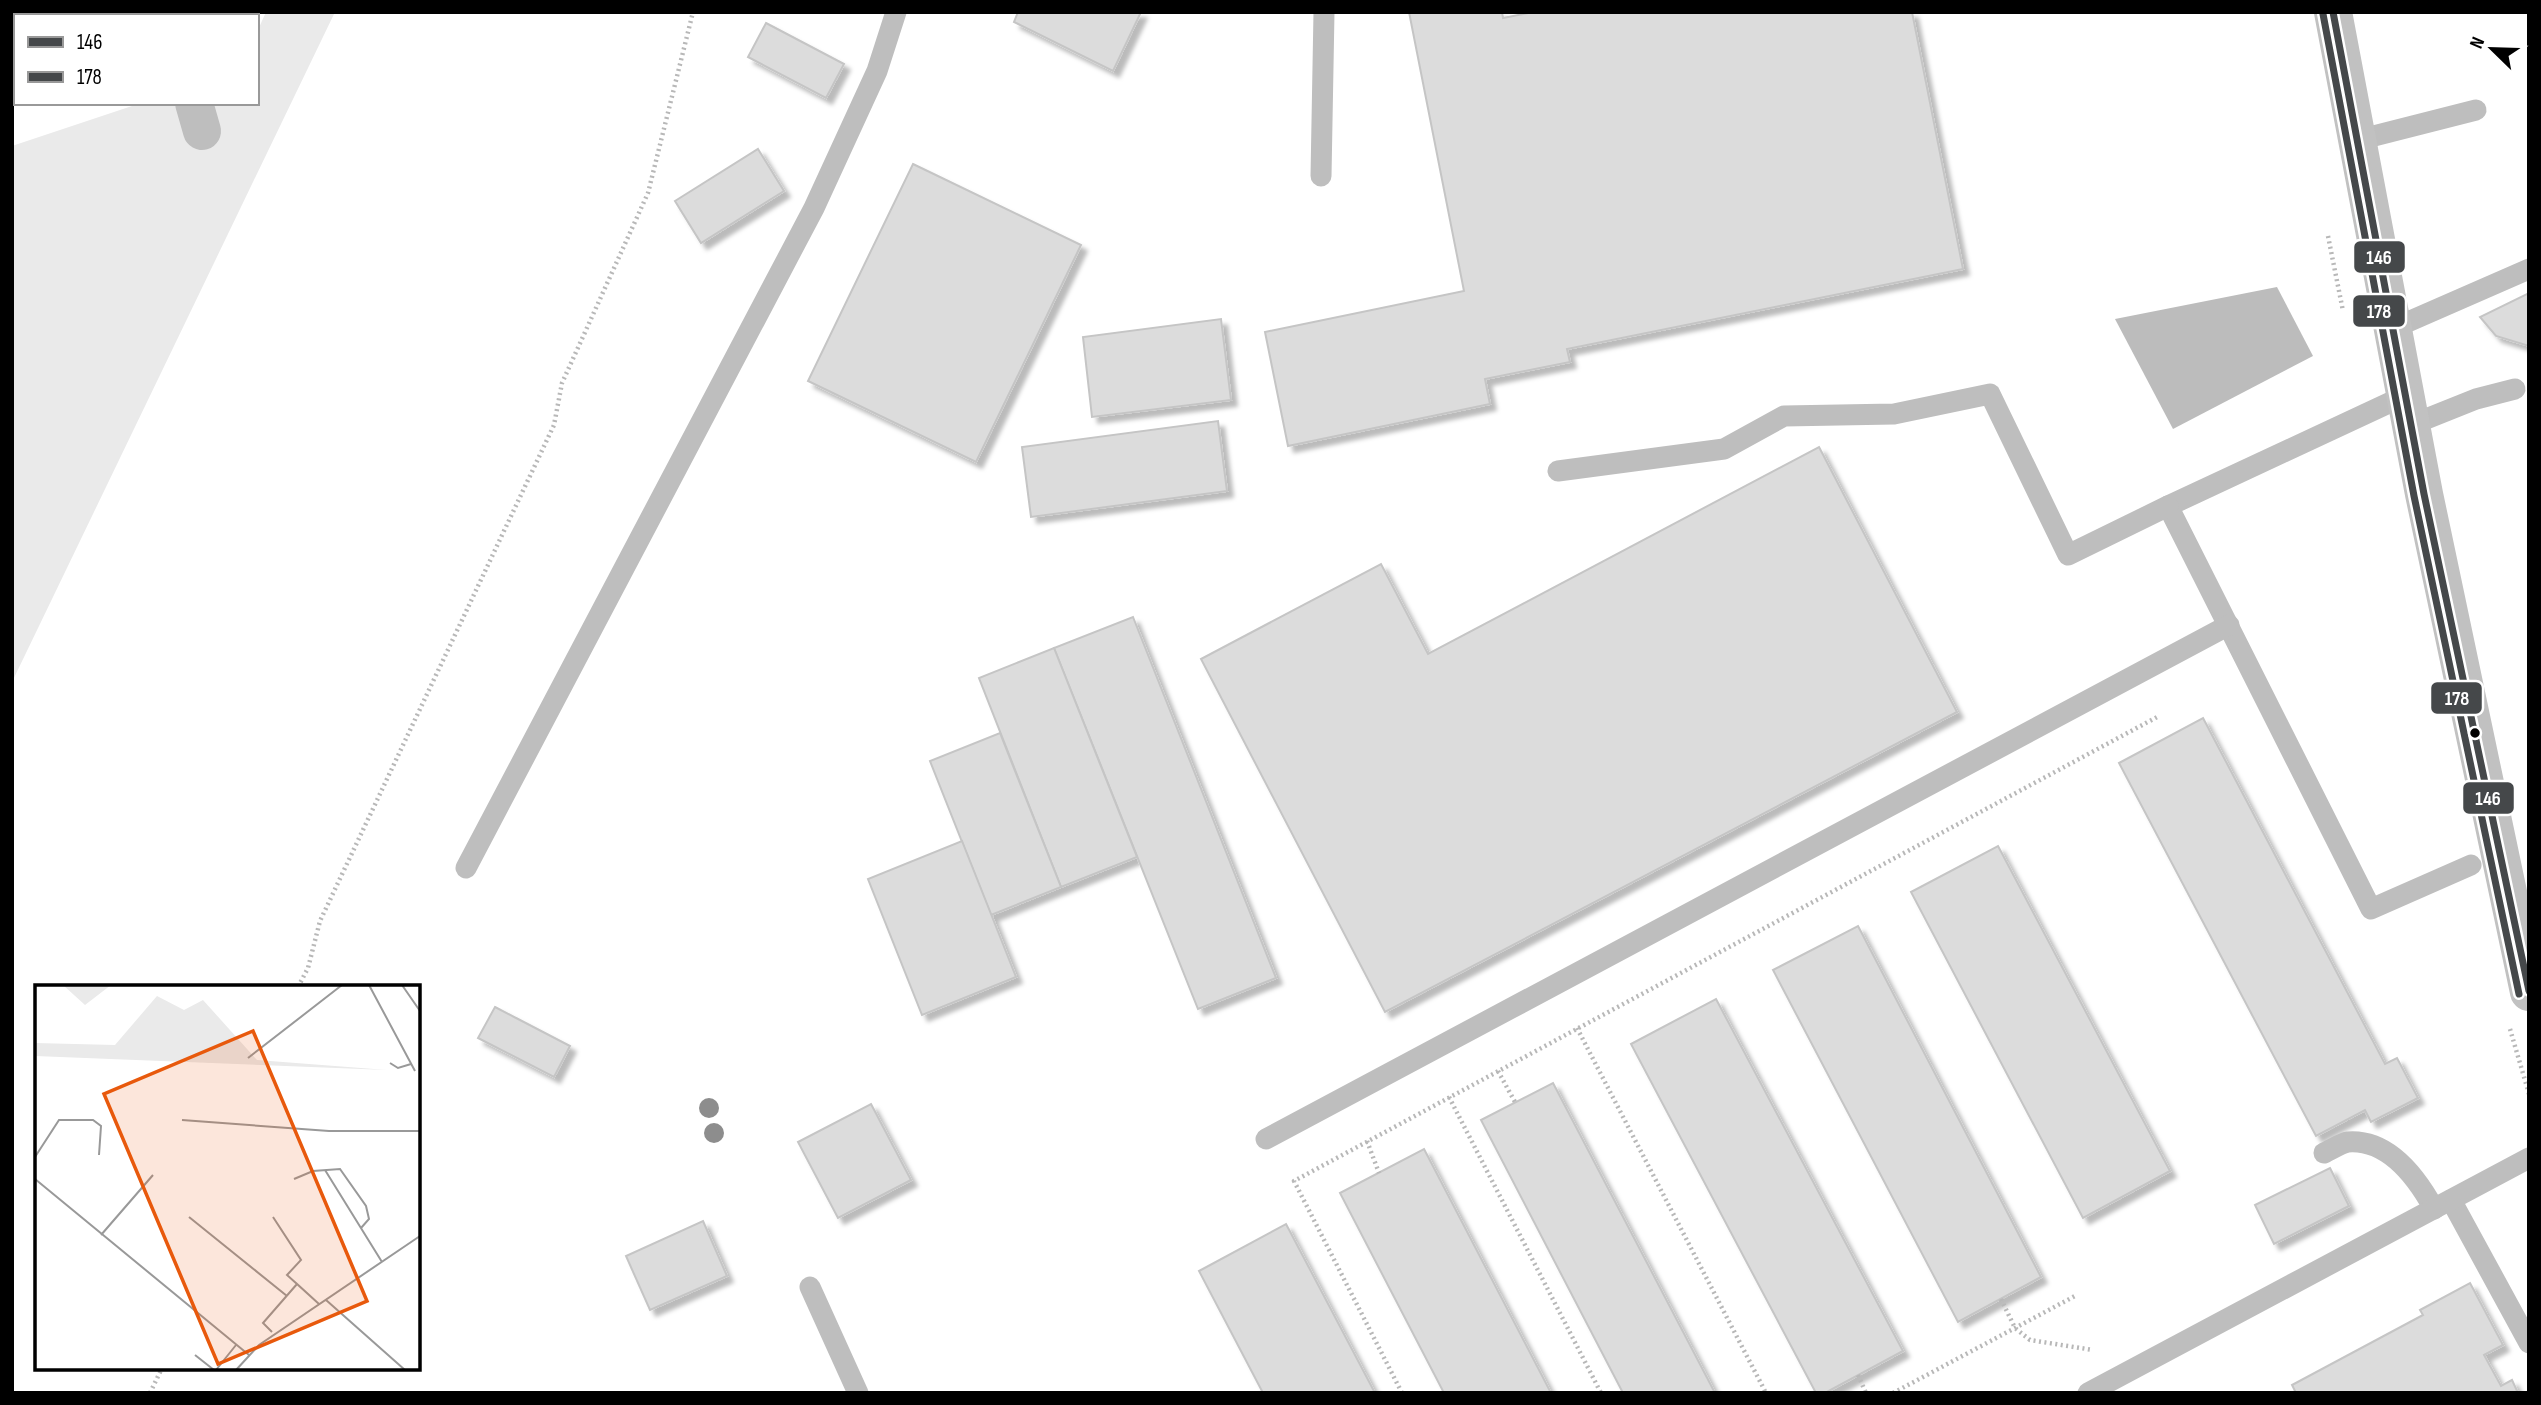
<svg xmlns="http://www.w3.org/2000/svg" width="2541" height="1405" font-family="'Sofia Sans Condensed',sans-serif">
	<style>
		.green { fill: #eaeaea }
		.water { fill: #bcbcbc }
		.building { fill: #dcdcdc; stroke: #c5c5c5; stroke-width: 2; filter: url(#shadow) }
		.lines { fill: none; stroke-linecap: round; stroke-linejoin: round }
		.path { stroke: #b8b8b8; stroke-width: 4.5; stroke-dasharray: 2 3.5; stroke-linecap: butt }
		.lane { stroke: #bebebe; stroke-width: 21 }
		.street { stroke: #bebebe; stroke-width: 38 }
		.secondary { stroke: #c1c1c1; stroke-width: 38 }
		.bus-1-casing { stroke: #fff; stroke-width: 12 }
		.bus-2-casing { stroke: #fff; stroke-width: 12 }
		.bus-1 { stroke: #45484a; stroke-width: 7 }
		.bus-2 { stroke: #45484a; stroke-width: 7 }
		.tree { fill: #8d8d8d }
		.bus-dot { fill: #000; stroke: #fff; stroke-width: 2.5 }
		.inset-road { fill: none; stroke: #999; stroke-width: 2 }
		.view { fill: #e8590c; fill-opacity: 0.15; stroke: #e8590c; stroke-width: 3.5 }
		.inset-edge { fill: none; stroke: #000; stroke-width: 3.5 }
		.line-badge { stroke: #fff; stroke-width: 2.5 }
		.badge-label { font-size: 19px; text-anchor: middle; font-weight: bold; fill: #fff }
	</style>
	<defs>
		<filter id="shadow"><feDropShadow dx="6" dy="6" stdDeviation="2" flood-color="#0004"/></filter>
	</defs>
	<rect width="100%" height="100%" fill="#fff"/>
	<path class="green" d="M266 12H335L12 682V146L141 103H257V32Z"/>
	<path class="water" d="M2277 287 2313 356 2173 429 2115 319Z"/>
	<g class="building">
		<path d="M12 12H67L55 16H16L14 27Z"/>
		<path d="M1018 12H1141L1113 71 1014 22Z"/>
		<path d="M1409 12H1502L1503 18 1533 12H1912L1963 269 1567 349 1570 362 1485 379 1490 404 1288 446 1265 332 1464 291Z"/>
		<path d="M12 21 16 32V53L12 54Z"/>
		<path d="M766 23 844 64 826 98 748 57Z"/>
		<path d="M758 149 784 191 701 243 675 201Z"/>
		<path d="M913 164 1081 245 976 462 808 381Z"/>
		<path d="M2529 293V346L2496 336 2480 317Z"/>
		<path d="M1221 319 1231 400 1092 417 1083 337Z"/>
		<path d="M1218 421 1227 491 1031 517 1022 447Z"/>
		<path d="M1819 447 1957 712 1385 1012 1201 659 1381 564 1428 654Z"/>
		<path d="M1133 617 1276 978 1198 1009 1054 648Z"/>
		<path d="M1054 648 1137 857 1061 887 979 678Z"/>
		<path d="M2203 718 2385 1064 2397 1058 2418 1098 2371 1122 2365 1110 2316 1136 2119 763Z"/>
		<path d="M1000 733 1061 887 991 915 930 761Z"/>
		<path d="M962 841 1016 977 922 1015 868 879Z"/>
		<path d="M1998 846 2170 1171 2083 1218 1911 892Z"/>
		<path d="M1858 926 2041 1277 1958 1322 1773 970Z"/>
		<path d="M1716 999 1903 1351 1825 1393H1816L1631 1044Z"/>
		<path d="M495 1007 570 1046 554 1077 478 1038Z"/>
		<path d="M1553 1083 1715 1393H1623L1481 1120Z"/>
		<path d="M871 1104 911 1180 838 1218 798 1142Z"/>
		<path d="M1424 1149 1551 1393H1444L1340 1193Z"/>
		<path d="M2330 1168 2349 1206 2274 1244 2255 1205Z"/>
		<path d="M703 1221 727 1276 650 1310 626 1256Z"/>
		<path d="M1286 1224 1375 1393H1263L1199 1271Z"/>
		<path d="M2470 1283 2503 1345 2484 1355 2501 1386 2512 1380 2518 1393H2296L2292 1385 2423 1315 2420 1310Z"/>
	</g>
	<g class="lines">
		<g class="path">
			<path d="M2328 236 2343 311"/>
			<path d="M298 987 308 968 320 921 554 425 562 383 648 193 693 12"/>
			<path d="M1577 1028 1766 1393"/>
			<path d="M2510 1029 2529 1094"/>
			<path d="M1498 1071 1515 1102"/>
			<path d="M1449 1097 1601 1393"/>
			<path d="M1367 1141 1379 1173"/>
			<path d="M2001 1299 2015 1328 2030 1340 2093 1350"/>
			<path d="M1858 1375 1866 1393"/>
			<path d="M150 1393 162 1368"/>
			<path d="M1402 1393 1294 1181 2159 716"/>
			<path d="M1893 1393 2075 1296"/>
		</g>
		<g class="lane">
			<path d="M2358 140 2476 110"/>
			<path d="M1321 176 1324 12"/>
			<path d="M2394 328 2529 269"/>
			<path d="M2406 395 2168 506 2371 909 2471 865"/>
			<path d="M2411 425 2476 399 2515 389"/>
			<path d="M1558 471 1724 449 1784 416 1894 414 1990 394 2068 555 2168 506"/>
			<path d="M466 868 814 208 877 71 896 12"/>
			<path d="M1266 1139 2229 625"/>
			<path d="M2324 1153C2331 1150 2341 1143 2348 1142 2389 1139 2417 1178 2434 1209"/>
			<path d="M2451 1200 2529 1343"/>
			<path d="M810 1287 858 1393"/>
			<path d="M2088 1393 2529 1158"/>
		</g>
		<g class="street">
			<path d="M170 12 171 16"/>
			<path d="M194 103 202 131"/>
		</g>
		<path class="secondary" d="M2333 12 2424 494 2529 992"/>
		<defs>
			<path id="bus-1" d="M2333 12 2424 494 2529 991"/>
			<path id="bus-2" d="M2323 14 2414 496 2519 994"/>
		</defs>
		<use href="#bus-1" class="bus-1-casing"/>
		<use href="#bus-2" class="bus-2-casing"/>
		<use href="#bus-1" class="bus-1"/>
		<use href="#bus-2" class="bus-2"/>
	</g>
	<g class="tree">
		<circle cx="709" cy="1108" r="10"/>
		<circle cx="714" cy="1133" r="10"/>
	</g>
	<circle class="bus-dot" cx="2475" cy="733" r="6"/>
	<g transform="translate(35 985)">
		<rect width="385" height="385" fill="#fff"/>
		<path d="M28 0H76L50 20ZM122 11 149 25 168 15 222 75 352 85 0 71V58L80 60Z" fill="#eaeaea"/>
		<path class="inset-road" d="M334 0 380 86M367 0 385 26M213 73 307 0M355 78 363 83 376 79M147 135 294 146H385M0 172 24 135H58L66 141 64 170M290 185 347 277M0 194 214 370M259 194 278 186 305 184 331 221 334 234 326 243M154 232 252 311M238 232 266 275 252 290 262 299M66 250 118 190M291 315 370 385M237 347 228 338 262 299 284 319M160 370 179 385M181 385 201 360M201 385 224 360 385 251"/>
		<path class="view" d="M218 46 332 316 183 379 69 109Z"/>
		<rect width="385" height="385" class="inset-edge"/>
	</g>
	<g class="line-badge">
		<rect x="2353" y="240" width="53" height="34" rx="7" fill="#45484a"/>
		<rect x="2352" y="294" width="54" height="34" rx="7" fill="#45484a"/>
		<rect x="2430" y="681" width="53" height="34" rx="7" fill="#45484a"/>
		<rect x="2462" y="781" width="53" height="34" rx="7" fill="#45484a"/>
	</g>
	<g class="badge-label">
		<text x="2379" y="264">146</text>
		<text x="2379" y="318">178</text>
		<text x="2457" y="705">178</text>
		<text x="2488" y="805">146</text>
	</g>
	<rect width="2541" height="1405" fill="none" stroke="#000000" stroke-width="28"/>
	<rect x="14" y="14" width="245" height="91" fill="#ffffff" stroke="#999999" stroke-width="2"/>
	<rect x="28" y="37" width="35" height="10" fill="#45484a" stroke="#999999" stroke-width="2"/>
	<text x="77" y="49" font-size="21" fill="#000000">146</text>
	<rect x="28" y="72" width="35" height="10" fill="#45484a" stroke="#999999" stroke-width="2"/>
	<text x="77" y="84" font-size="21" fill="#000000">178</text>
	<g transform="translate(2492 49) rotate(293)" stroke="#ffffff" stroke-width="5" paint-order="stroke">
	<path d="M0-5L12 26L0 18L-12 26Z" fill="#000000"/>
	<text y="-10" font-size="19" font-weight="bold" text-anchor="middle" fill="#000000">N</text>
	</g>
</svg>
